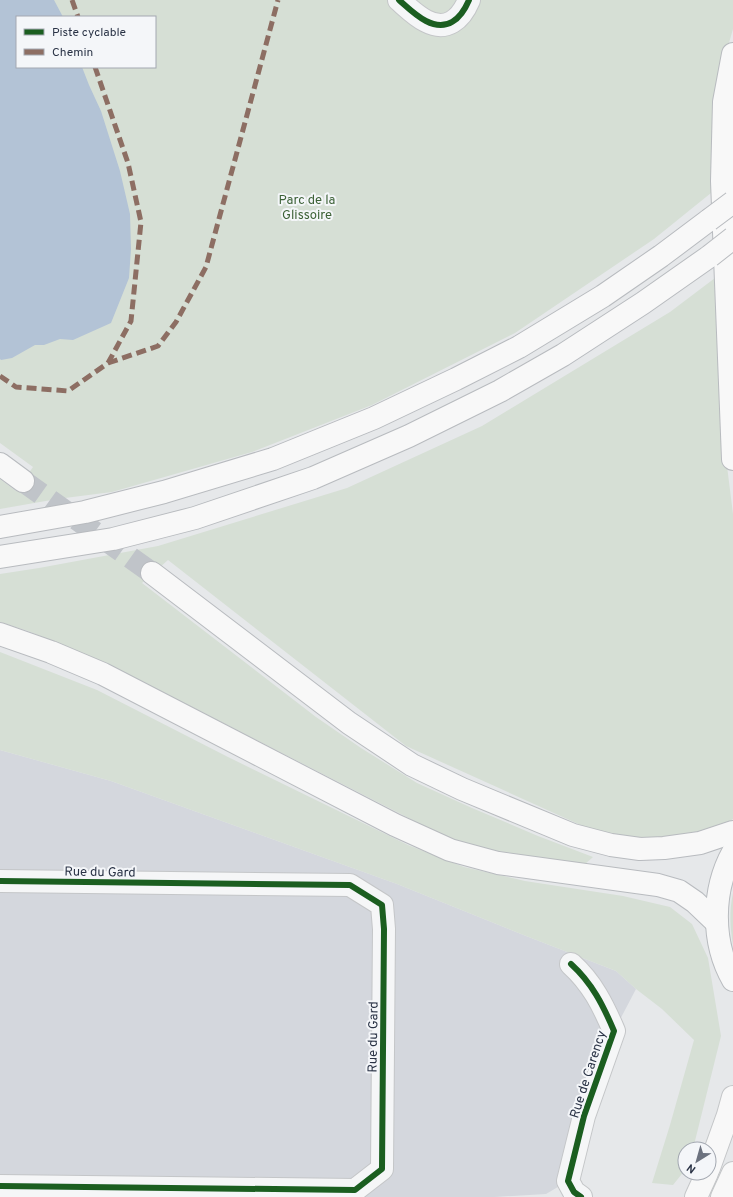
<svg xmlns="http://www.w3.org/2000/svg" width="733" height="1197" font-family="Overpass,sans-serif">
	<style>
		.built { fill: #d4d7dd }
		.green { fill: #d6dfd5; fill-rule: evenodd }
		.water { fill: #b3c3d6 }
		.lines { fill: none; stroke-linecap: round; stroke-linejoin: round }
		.highway-tunnel { stroke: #c0c4c9; stroke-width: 22; stroke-dasharray: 22 11; stroke-linecap: butt }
		.street-casing { stroke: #c4c6c8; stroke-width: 24 }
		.secondary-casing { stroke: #c4c6c8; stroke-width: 24 }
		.highway-casing { stroke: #b8bbbf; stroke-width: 24 }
		.street { stroke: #f5f6f7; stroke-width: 22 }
		.secondary { stroke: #f8f8f8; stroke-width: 22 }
		.highway { stroke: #f8f8f8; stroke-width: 22 }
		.highway-bridge-casing { stroke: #b8bbbf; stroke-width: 24; stroke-linecap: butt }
		.highway-bridge { stroke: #f8f8f8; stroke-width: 22 }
		.quiet { stroke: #8d6e63; stroke-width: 5; stroke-dasharray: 10 5; stroke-linecap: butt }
		.cycleway-casing { stroke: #f4f6f9; stroke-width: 8 }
		.cycleway { stroke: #1b5e20; stroke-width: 6 }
		.labels { text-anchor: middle; stroke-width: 4; stroke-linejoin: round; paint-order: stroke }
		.park-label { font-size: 13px; fill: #3d6237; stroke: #f4f6f9 }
		.street-label { font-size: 13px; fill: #2a3346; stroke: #f4f6f9 }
	</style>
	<rect width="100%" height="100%" fill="#e6e8ea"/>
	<path class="built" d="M0 750 111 781 397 884 521 934 616 971 636 989 614 1031 568 1181 546 1194 495 1197H0Z"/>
	<g class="green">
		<path d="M0 0H733V29L724 60 715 108 711 193 654 239 515 333 372 405 252 452 112 492 57 499 0 509V479L16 491 33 467 0 443ZM17 17H155V67H17Z"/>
		<path d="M715 278 726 458 733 514V819L727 823 697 838 632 842 587 828 406 746 168 560 142 583 316 717 361 748 417 783 472 808 538 836 593 857 584 865 474 847 436 832 104 662 28 631 0 622V574L39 568 158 546 347 488 482 426 670 312Z"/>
		<path d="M0 652 97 690 228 757 408 845 464 867 525 881 623 896 670 907 692 924 708 958 721 1036 693 1149H685V1170L673 1185 652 1183 670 1125 694 1040 662 1009 636 989 616 971 521 934 397 884 111 781 0 750Z"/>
		<path d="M733 893V945C730 927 729 911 733 893Z"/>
	</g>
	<path class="water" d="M0 0H54L63 17H17V67H82L89 85 101 111 120 171 130 214 131 249 129 278 111 323 73 340 60 339 44 345H35L12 358 1 360 0 359Z"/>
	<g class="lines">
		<path class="highway-tunnel" d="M23 481 152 573"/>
		<defs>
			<g id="street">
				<path d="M399 0C407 7 416 16 426 21 447 32 461 19 469 0"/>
				<path d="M0 881 350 885 382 905 384 929 382 1169 355 1190 0 1186"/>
				<path d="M571 964C592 983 603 1005 614 1031L584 1116 568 1181 574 1192 581 1197"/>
			</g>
			<g id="secondary">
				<path d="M709 1168 728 1115 733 1097"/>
				<path d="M696 1197 707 1173"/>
				<path d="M722 1197 733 1173"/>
			</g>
			<g id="highway">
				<path d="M733 54 724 102 722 181 733 459"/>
				<path d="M0 464 23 481"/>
				<path d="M0 527 85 512 164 492 273 459 374 418 456 379 519 347 603 296 661 256 709 220"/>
				<path d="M0 557 113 539 195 518 313 478 409 436 500 391 563 355 643 303 710 256"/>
				<path d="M152 573 349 723 412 765 462 789 573 835 611 845 640 849 664 848 700 843 733 832"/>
				<path d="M0 634 51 652 103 674 395 825 450 850 498 863 658 885 679 891 695 902 717 923"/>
				<path d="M733 852C712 890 711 942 733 980"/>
			</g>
		</defs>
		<use href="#street" class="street-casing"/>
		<use href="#secondary" class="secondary-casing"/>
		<use href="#highway" class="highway-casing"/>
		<use href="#street" class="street"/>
		<use href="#secondary" class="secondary"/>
		<use href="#highway" class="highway"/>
		<defs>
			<g id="highway-bridge">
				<path d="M709 220 733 202"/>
				<path d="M710 256 733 238"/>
			</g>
		</defs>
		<use href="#highway-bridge" class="highway-bridge-casing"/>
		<use href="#highway-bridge" class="highway-bridge"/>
		<g class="quiet">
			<path d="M72 0 78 17"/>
			<path d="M108 363 158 346 176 322 206 267 278 0"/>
			<path d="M0 376 16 387 68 391 108 363 131 321 141 222 128 163 95 67"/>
		</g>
		<defs>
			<g id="cycleway">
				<path d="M399 0C407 7 416 16 426 21 447 32 461 19 469 0"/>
				<path d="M0 881 350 885 382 905 384 929 382 1169 355 1190 0 1186"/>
				<path d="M571 964C592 983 603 1005 614 1031L584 1116 568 1181 574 1192 581 1197"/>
			</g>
		</defs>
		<use href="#cycleway" class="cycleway-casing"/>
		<use href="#cycleway" class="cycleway"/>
	</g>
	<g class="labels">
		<g class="park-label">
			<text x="307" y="204">Parc de la<tspan x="307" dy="15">Glissoire</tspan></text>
		</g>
		<g class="street-label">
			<text transform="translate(100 871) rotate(1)" y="5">Rue du Gard</text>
			<text transform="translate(372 1037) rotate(-89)" y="5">Rue du Gard</text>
			<text transform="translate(587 1074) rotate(-72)" y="5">Rue de Carency</text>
		</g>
	</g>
	<rect x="16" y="16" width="140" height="52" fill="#f4f6f9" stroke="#a3a8b1"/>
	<rect x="24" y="29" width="20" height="6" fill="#1b5e20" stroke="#a3a8b1"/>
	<text x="52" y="36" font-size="12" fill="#2a3346">Piste cyclable</text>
	<rect x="24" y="49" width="20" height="6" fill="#8d6e63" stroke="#a3a8b1"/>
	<text x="52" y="56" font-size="12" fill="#2a3346">Chemin</text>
	<g transform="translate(697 1161) rotate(217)"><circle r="19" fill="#f4f6f9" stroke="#a3a8b1"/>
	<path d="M0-3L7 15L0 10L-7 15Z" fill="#6c727f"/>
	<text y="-6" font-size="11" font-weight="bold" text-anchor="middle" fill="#2a3346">N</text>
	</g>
</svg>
